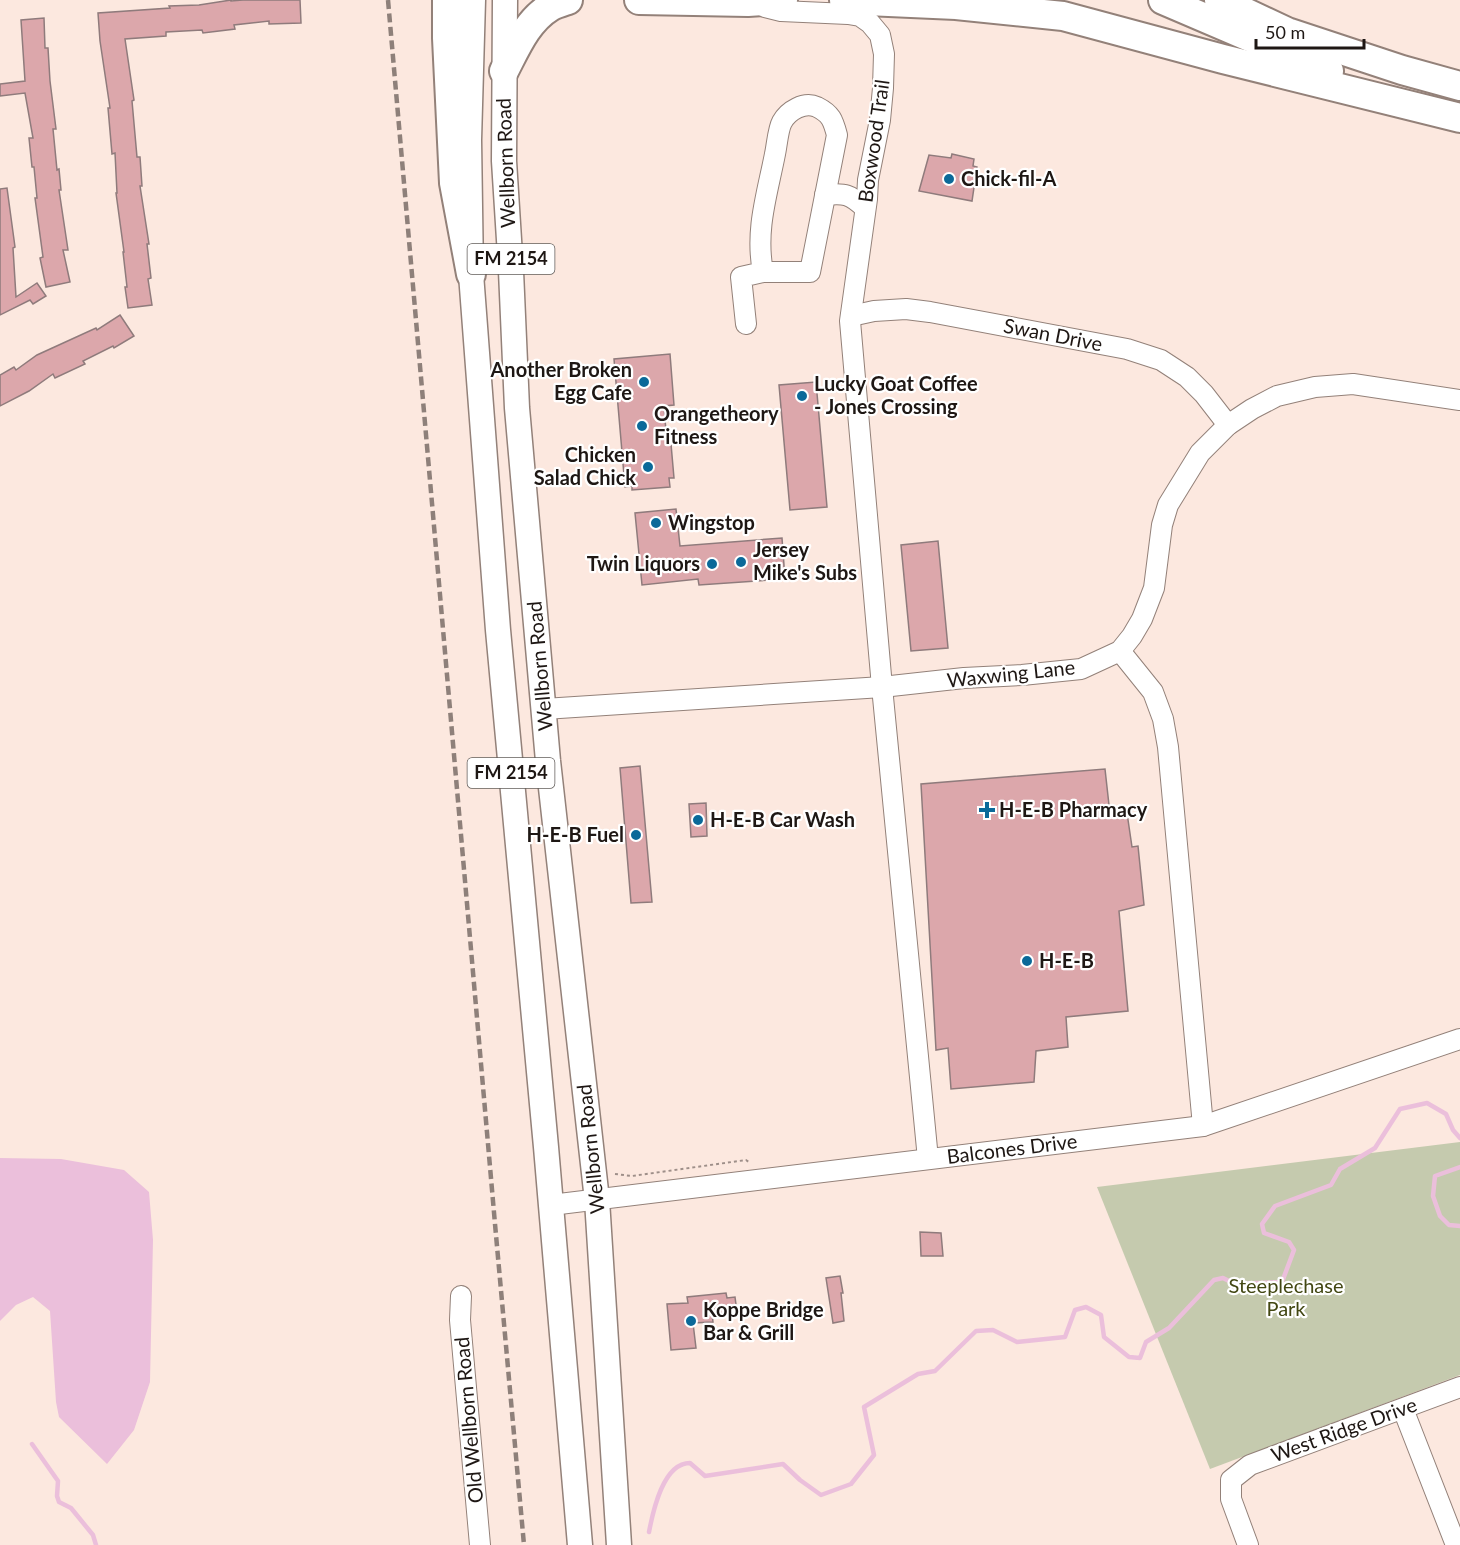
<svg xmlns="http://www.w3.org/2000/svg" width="1460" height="1545" font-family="Lato,sans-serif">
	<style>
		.green { fill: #c5caae }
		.water { fill: #ebbfdb }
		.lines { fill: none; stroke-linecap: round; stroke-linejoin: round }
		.stream { stroke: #ebbfdb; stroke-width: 4.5 }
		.building { fill: #dca7ab; stroke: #8f7b7c; stroke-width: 1.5 }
		.minor-casing { stroke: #938179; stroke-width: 22 }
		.major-casing { stroke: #938179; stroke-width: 27 }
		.highway-casing { stroke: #938179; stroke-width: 32 }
		.path { stroke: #9e8f89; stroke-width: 2; stroke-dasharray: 3 3; stroke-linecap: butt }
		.minor { stroke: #fff; stroke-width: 20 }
		.major { stroke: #fff; stroke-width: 24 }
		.highway { stroke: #fff; stroke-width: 28 }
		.rail { stroke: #8e807a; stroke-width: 4.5; stroke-dasharray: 9 4.5; stroke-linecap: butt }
		.poi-dot { fill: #0b6999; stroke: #fff; stroke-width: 2 }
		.labels { text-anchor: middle; stroke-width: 4.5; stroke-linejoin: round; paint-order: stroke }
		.shield { fill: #fff; stroke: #625d5a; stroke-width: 1.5 }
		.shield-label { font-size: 18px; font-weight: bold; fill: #1e1714 }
		.street-label { font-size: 20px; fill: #1e1714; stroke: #fff }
		.poi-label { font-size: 20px; font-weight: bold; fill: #1e1714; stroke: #fff; text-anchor: start }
		.park-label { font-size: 20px; fill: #424712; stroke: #fff }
	</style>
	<rect width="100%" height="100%" fill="#fce8df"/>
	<path class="green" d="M1460 1142V1375L1210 1469 1097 1187Z"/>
	<path class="water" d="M0 1158 61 1159 124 1170 149 1192 153 1240 150 1382 134 1430 107 1464 59 1417 56 1402 50 1311 33 1297 16 1305 0 1321Z"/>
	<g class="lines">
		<g class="stream">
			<path d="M1460 1167 1435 1176 1433 1196 1440 1216 1449 1225 1460 1226"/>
			<path d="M32 1444 58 1481 57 1496 59 1502 71 1508 93 1535 96 1545"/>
			<path d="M649 1532C653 1511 663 1463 690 1463L705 1476 783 1464 800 1480 821 1495 851 1484 874 1455 864 1407 918 1374 935 1371 976 1331 993 1330 1017 1342 1065 1337 1075 1310 1086 1307 1101 1315 1104 1337 1129 1357 1140 1358 1146 1342 1169 1328 1214 1280 1223 1278 1235 1284 1282 1282 1294 1250 1289 1242 1264 1233 1262 1224 1275 1206 1331 1185 1340 1169 1375 1148 1400 1109 1427 1103 1446 1114 1453 1130 1460 1138"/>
		</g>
	</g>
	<g class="building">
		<path d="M231 0V1L243 0H300L301 23 269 24V21L234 25 235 29 203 33 202 30 166 32V36L125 39 134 100 132 101 137 157H140L142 186H140L149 244H147L151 278 148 279 152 305 128 308 125 287H127L123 252H124L116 193H117L115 153 112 154 108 108H110L100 41 98 13 170 8 169 6 199 5Z"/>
		<path d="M44 18 45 48H48L50 81 56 129H53L57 170 59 169 61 190H59L68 250H63L70 282 46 287 40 258 43 257 35 198H37L34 167H32L29 138H33L25 93 0 96V84L25 81 21 20Z"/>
		<path d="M952 154 974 159 973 166 977 167 972 201 919 191 929 155 951 158Z"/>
		<path d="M7 188 15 247 13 248 16 297 37 283 46 296 33 304 30 300 0 315V189Z"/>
		<path d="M120 315 134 336 114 348 113 346 83 361 85 364 55 378 53 374 29 391 0 406V375L14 367 16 370 37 355 96 328 97 330Z"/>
		<path d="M670 354 674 405 664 406 667 444H671L674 478H669L670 487 632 490V486L625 487 614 359Z"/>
		<path d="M816 382 827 507 790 510 779 385Z"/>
		<path d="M676 509 680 546 782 538 785 579 699 585 698 579 642 585 635 513Z"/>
		<path d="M938 541 948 648 911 651 901 545Z"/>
		<path d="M640 766 652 902 631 903 620 768Z"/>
		<path d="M1105 769 1110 814 1127 813 1132 847 1138 846 1144 905 1119 911 1128 1011 1066 1017 1068 1047 1036 1051 1034 1082 951 1089 948 1048 936 1050 921 784Z"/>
		<path d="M706 803 707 836 691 837 689 804Z"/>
		<path d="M920 1232 941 1233 943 1256H921Z"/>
		<path d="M840 1276 843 1293H841L844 1321 833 1323 826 1278Z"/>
		<path d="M726 1293 727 1298 735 1297 737 1312 712 1314 713 1322 693 1323 696 1348 671 1350 667 1304 688 1303 687 1297Z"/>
	</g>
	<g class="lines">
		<defs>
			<g id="minor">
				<path d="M765 7 781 11 848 14 860 16 870 23 880 35 884 54 883 88 880 120 868 180 867 199 850 321 882 687 928 1159"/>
				<path d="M825 195C845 193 850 194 865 208"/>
				<path d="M851 316 874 311 906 309 930 312 1127 349 1161 360 1187 377 1204 394 1228 425"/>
				<path d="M746 324 741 277 763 272C755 230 767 195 775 154 777 145 778 129 782 122 788 111 804 101 817 107 831 114 833 120 837 135L810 272H763"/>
				<path d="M1120 651 1153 692 1163 719 1168 747 1203 1126"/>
				<path d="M544 709 882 687 964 678 1022 675 1081 669 1120 651 1132 636 1142 619 1154 588 1162 525 1168 505 1200 453 1228 425 1252 409 1277 396 1315 387 1353 384 1460 400"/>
				<path d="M551 1205 1203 1126 1460 1039"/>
				<path d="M461 1296 460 1320 480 1545"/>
				<path d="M1403 1409 1456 1545"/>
				<path d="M1248 1545 1231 1499V1480L1250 1465 1460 1387"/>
			</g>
			<g id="major">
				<path d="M473 0 469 140 471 274 498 630 546 1147 580 1545"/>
				<path d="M505 0 504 161 511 271 517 408 548 761 597 1200 619 1545"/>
			</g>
			<g id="highway">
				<path d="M447 0V38L454 183 471 274"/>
				<path d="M639 0 748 2 783 0"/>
				<path d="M844 0 956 5 1063 16 1223 59 1460 118"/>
				<path d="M1163 0 1329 71"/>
				<path d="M1219 0 1287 32 1402 70 1460 86"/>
				<path d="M504 71C516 48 527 21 550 7 555 4 562 2 568 0"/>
			</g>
		</defs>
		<use href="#minor" class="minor-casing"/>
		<use href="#major" class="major-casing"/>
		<use href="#highway" class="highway-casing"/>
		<path class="path" d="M615 1174 632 1176 746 1160 750 1163"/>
		<use href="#minor" class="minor"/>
		<use href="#major" class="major"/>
		<use href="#highway" class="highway"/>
		<path class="rail" d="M388 0 495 1224 524 1545"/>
	</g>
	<g class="poi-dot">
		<circle cx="949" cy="179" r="6"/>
		<circle cx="644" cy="382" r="6"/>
		<circle cx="802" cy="396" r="6"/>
		<circle cx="642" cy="426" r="6"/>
		<circle cx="648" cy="467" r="6"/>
		<circle cx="656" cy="523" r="6"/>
		<circle cx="741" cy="562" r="6"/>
		<circle cx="712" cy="564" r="6"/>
		<path d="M984 801h6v6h6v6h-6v6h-6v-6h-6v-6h6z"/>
		<circle cx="698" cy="820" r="6"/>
		<circle cx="636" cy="835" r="6"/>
		<circle cx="1027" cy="961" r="6"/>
		<circle cx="691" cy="1321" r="6"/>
	</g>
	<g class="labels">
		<g class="shield">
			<rect x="467.5" y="244" width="87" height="30" rx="4.5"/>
			<rect x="467.5" y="758" width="87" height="30" rx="4.5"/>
		</g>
		<g class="shield-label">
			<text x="511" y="265">FM 2154</text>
			<text x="511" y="779">FM 2154</text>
		</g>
		<g class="street-label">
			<text transform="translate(874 141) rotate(-82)" y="7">Boxwood Trail</text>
			<text transform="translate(506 163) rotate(-92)" y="7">Wellborn Road</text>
			<text transform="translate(1053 335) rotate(11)" y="7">Swan Drive</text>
			<text transform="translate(540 666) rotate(-95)" y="7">Wellborn Road</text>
			<text transform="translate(1011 674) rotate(-6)" y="7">Waxwing Lane</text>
			<text transform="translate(591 1149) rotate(-96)" y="7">Wellborn Road</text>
			<text transform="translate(1012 1149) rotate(-7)" y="7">Balcones Drive</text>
			<text transform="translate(469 1420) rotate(-95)" y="7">Old Wellborn Road</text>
			<text transform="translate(1344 1430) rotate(-20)" y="7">West Ridge Drive</text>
		</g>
		<g class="poi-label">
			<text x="961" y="186">Chick-fil-A</text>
			<text x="632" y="377" text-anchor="end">Another Broken<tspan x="632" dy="23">Egg Cafe</tspan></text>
			<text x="814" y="391">Lucky Goat Coffee<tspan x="814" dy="23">- Jones Crossing</tspan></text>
			<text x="654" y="421">Orangetheory<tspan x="654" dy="23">Fitness</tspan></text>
			<text x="636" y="462" text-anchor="end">Chicken<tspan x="636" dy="23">Salad Chick</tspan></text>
			<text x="668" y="530">Wingstop</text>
			<text x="753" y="557">Jersey<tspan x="753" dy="23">Mike's Subs</tspan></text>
			<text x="700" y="571" text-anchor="end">Twin Liquors</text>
			<text x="999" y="817">H-E-B Pharmacy</text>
			<text x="710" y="827">H-E-B Car Wash</text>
			<text x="624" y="842" text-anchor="end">H-E-B Fuel</text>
			<text x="1039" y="968">H-E-B</text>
			<text x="703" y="1317">Koppe Bridge<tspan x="703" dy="23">Bar &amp; Grill</tspan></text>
		</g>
		<g class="park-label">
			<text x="1286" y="1293">Steeplechase<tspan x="1286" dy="23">Park</tspan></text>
		</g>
	</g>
	<path d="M1256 39v9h108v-9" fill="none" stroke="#1e1714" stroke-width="3"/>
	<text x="1265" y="39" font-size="18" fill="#1e1714" stroke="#ffffff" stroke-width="4.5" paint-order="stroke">50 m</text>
</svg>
